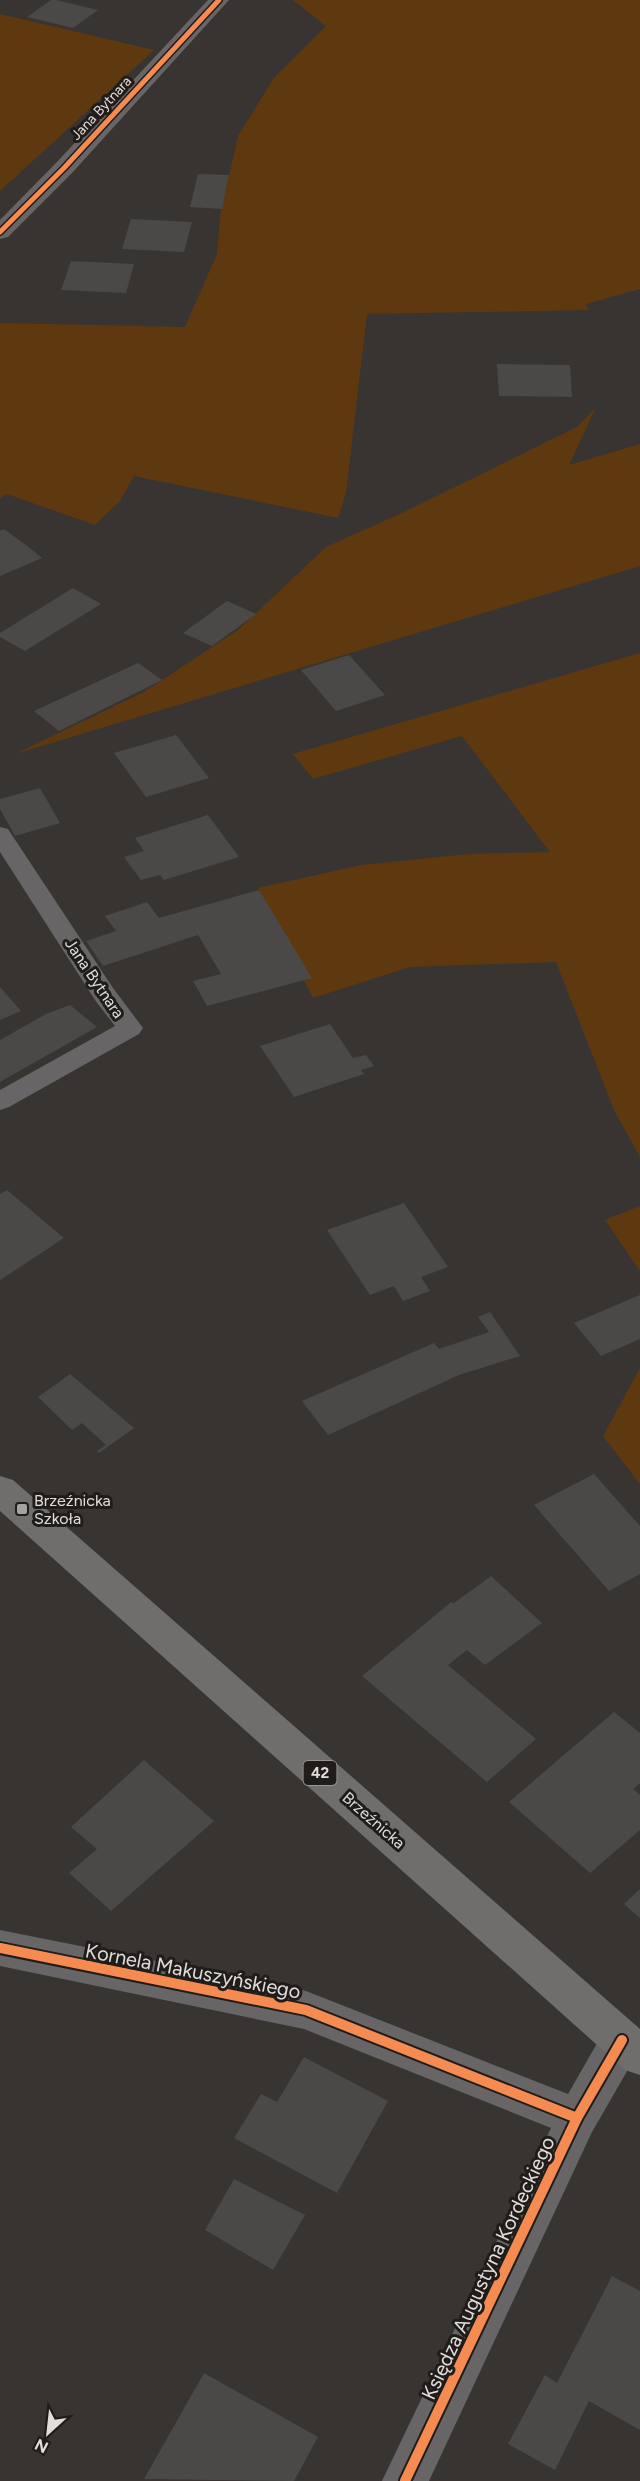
<svg xmlns="http://www.w3.org/2000/svg" width="640" height="2481" font-family="Figtree,sans-serif">
	<style>
		.green { fill: #5e390f }
		.building { fill: #4b4947 }
		.lines { fill: none; stroke-linecap: round; stroke-linejoin: round }
		.lane { fill: #676565; fill-rule: evenodd }
		.street { fill: #676565; fill-rule: evenodd }
		.primary { fill: #706e6d; fill-rule: evenodd }
		.cycleway-far1-casing { stroke: #1f1c1a; stroke-width: 8 }
		.cycleway-casing { stroke: #1f1c1a; stroke-width: 14 }
		.cycleway-far1 { stroke: #f68b52; stroke-width: 5 }
		.cycleway { stroke: #f68b52; stroke-width: 10 }
		.poi-dot { fill: #a5a2a0; stroke: #1f1c1a; stroke-width: 2 }
		.labels { text-anchor: middle; stroke-width: 6; stroke-linejoin: round; paint-order: stroke }
		.far-street-label { font-size: 14px; fill: #e0dddb; stroke: #1f1c1a }
		.shield { fill: #1f1c1a; stroke: #a6a3a1; stroke-width: 1.5 }
		.shield-label { font-size: 15px; font-weight: bold; fill: #e0dddb }
		.street-label { font-size: 16px; fill: #e0dddb; stroke: #1f1c1a }
		.poi-label { font-size: 16px; fill: #e0dddb; stroke: #1f1c1a; text-anchor: start }
		.near-street-label { font-size: 20px; fill: #e0dddb; stroke: #1f1c1a }
	</style>
	<rect width="100%" height="100%" fill="#373432"/>
	<g class="green">
		<path d="M293 0H640V289L586 304 589 310 367 314 346 493 338 518 134 476 120 501 95 525 7 494 0 498V323L185 327 217 254 220 216 238 136 274 78 326 26Z"/>
		<path d="M0 14 154 50 0 191Z"/>
		<path d="M596 407 569 465 640 444V566L15 754 144 692 238 630 326 547 406 511 577 427Z"/>
		<path d="M640 653V1157L614 1110 556 962 410 967 313 998 258 888 361 865 468 854 550 852 462 736 313 779 293 754Z"/>
		<path d="M640 1206V1271L605 1220Z"/>
		<path d="M640 1368V1484L603 1436Z"/>
	</g>
	<g class="building">
		<path d="M51 0H56L98 10 73 28 27 17Z"/>
		<path d="M198 174 229 175 222 209 190 207Z"/>
		<path d="M131 219 192 222 184 252 122 249Z"/>
		<path d="M71 261 134 264 126 293 61 290Z"/>
		<path d="M497 364 570 365 572 397 499 396Z"/>
		<path d="M4 529 31 549 42 558 0 576V531Z"/>
		<path d="M73 588 101 604 25 651 0 637V633Z"/>
		<path d="M227 601 256 614 212 646 183 633Z"/>
		<path d="M349 655 385 695 336 711 301 670Z"/>
		<path d="M138 663 162 680 59 731 34 711Z"/>
		<path d="M176 735 209 778 146 797 114 753Z"/>
		<path d="M40 788 60 823 15 836 0 809V799Z"/>
		<path d="M208 815 239 857 164 880 160 875 141 880 124 857 144 851 135 838Z"/>
		<path d="M259 890 312 978 207 1006 193 981 221 974 198 935 103 966 86 941 116 931 105 916 147 902 159 918Z"/>
		<path d="M0 987 21 1011 0 1020Z"/>
		<path d="M70 1005 97 1027 0 1082V1040L46 1014Z"/>
		<path d="M330 1024 353 1058 366 1055 374 1066 361 1070 364 1074 294 1097 260 1046Z"/>
		<path d="M7 1190 64 1238 0 1280V1194Z"/>
		<path d="M404 1203 448 1267 421 1277 430 1291 403 1301 394 1286 370 1295 327 1230Z"/>
		<path d="M640 1295V1339L601 1356 574 1323Z"/>
		<path d="M490 1312 520 1356 459 1375 328 1435 302 1401 434 1343 439 1349 489 1332 478 1317Z"/>
		<path d="M70 1374 134 1428 99 1453 97 1451 106 1445 82 1423 72 1430 38 1397Z"/>
		<path d="M594 1474 640 1526V1574L609 1591 534 1505Z"/>
		<path d="M491 1576 542 1623 485 1665 467 1650 448 1665 536 1739 487 1782 362 1676 451 1602 454 1603Z"/>
		<path d="M614 1712 640 1733V1783L633 1789 640 1795V1830L590 1873 509 1802Z"/>
		<path d="M144 1760 214 1821 111 1911 69 1873 97 1849 71 1827Z"/>
		<path d="M640 1889V1918L624 1904Z"/>
		<path d="M304 2057 388 2101 337 2193 234 2138 261 2094 277 2102Z"/>
		<path d="M234 2179 305 2215 273 2270 205 2230Z"/>
		<path d="M612 2276 640 2291V2430L589 2401 555 2470 508 2444 545 2375 557 2383Z"/>
		<path d="M204 2373 318 2437 294 2481 144 2479Z"/>
	</g>
	<g class="lines">
		<path class="lane" d="M0 827 8 829 113 988 143 1028 139 1034 9 1107 0 1110V1090L115 1026 95 1000 0 852Z"/>
		<g class="street">
			<path d="M208 0H229L72 173 8 237 0 239V220L56 163Z"/>
			<path d="M0 1930 306 1991 568 2094 607 2026 622 2021 637 2026C640 2036 640 2044 637 2054L592 2132 429 2481H382L551 2128 304 2029 0 1966Z"/>
		</g>
		<path class="primary" d="M0 1476 13 1480 640 2029V2075L625 2070 0 1511Z"/>
		<defs>
			<path id="cycleway-far1" d="M0 232 64 168 219 0"/>
			<g id="cycleway">
				<path d="M0 1948 306 2010 577 2118"/>
				<path d="M405 2481 577 2118 622 2040"/>
			</g>
		</defs>
		<use href="#cycleway-far1" class="cycleway-far1-casing"/>
		<use href="#cycleway" class="cycleway-casing"/>
		<use href="#cycleway-far1" class="cycleway-far1"/>
		<use href="#cycleway" class="cycleway"/>
	</g>
	<rect class="poi-dot" x="16" y="1503" width="12" height="12" rx="3"/>
	<g class="labels">
		<g class="far-street-label">
			<text transform="translate(101 108) rotate(-47)" y="5">Jana Bytnara</text>
		</g>
		<rect class="shield" x="303.5" y="1761" width="33" height="24" rx="4.5"/>
		<g class="shield-label">
			<text x="320" y="1778">42</text>
		</g>
		<g class="street-label">
			<text transform="translate(95 978) rotate(56)" y="6">Jana Bytnara</text>
			<text transform="translate(374 1820) rotate(41)" y="6">Brzeźnicka</text>
		</g>
		<g class="poi-label">
			<text x="34" y="1506">Brzeźnicka<tspan x="34" dy="18">Szkoła</tspan></text>
		</g>
		<g class="near-street-label">
			<text transform="translate(193 1971) rotate(11)" y="7">Kornela Makuszyńskiego</text>
			<text transform="translate(488 2268) rotate(-65)" y="7">Księdza Augustyna Kordeckiego</text>
		</g>
	</g>
	<g transform="translate(48 2433) rotate(207)" stroke="#1f1c1a" stroke-width="4.5" paint-order="stroke">
	<path d="M0-4.5L10 22L0 15L-10 22Z" fill="#e0dddb"/>
	<text y="-9" font-size="16" font-weight="bold" text-anchor="middle" fill="#e0dddb">N</text>
	</g>
</svg>
